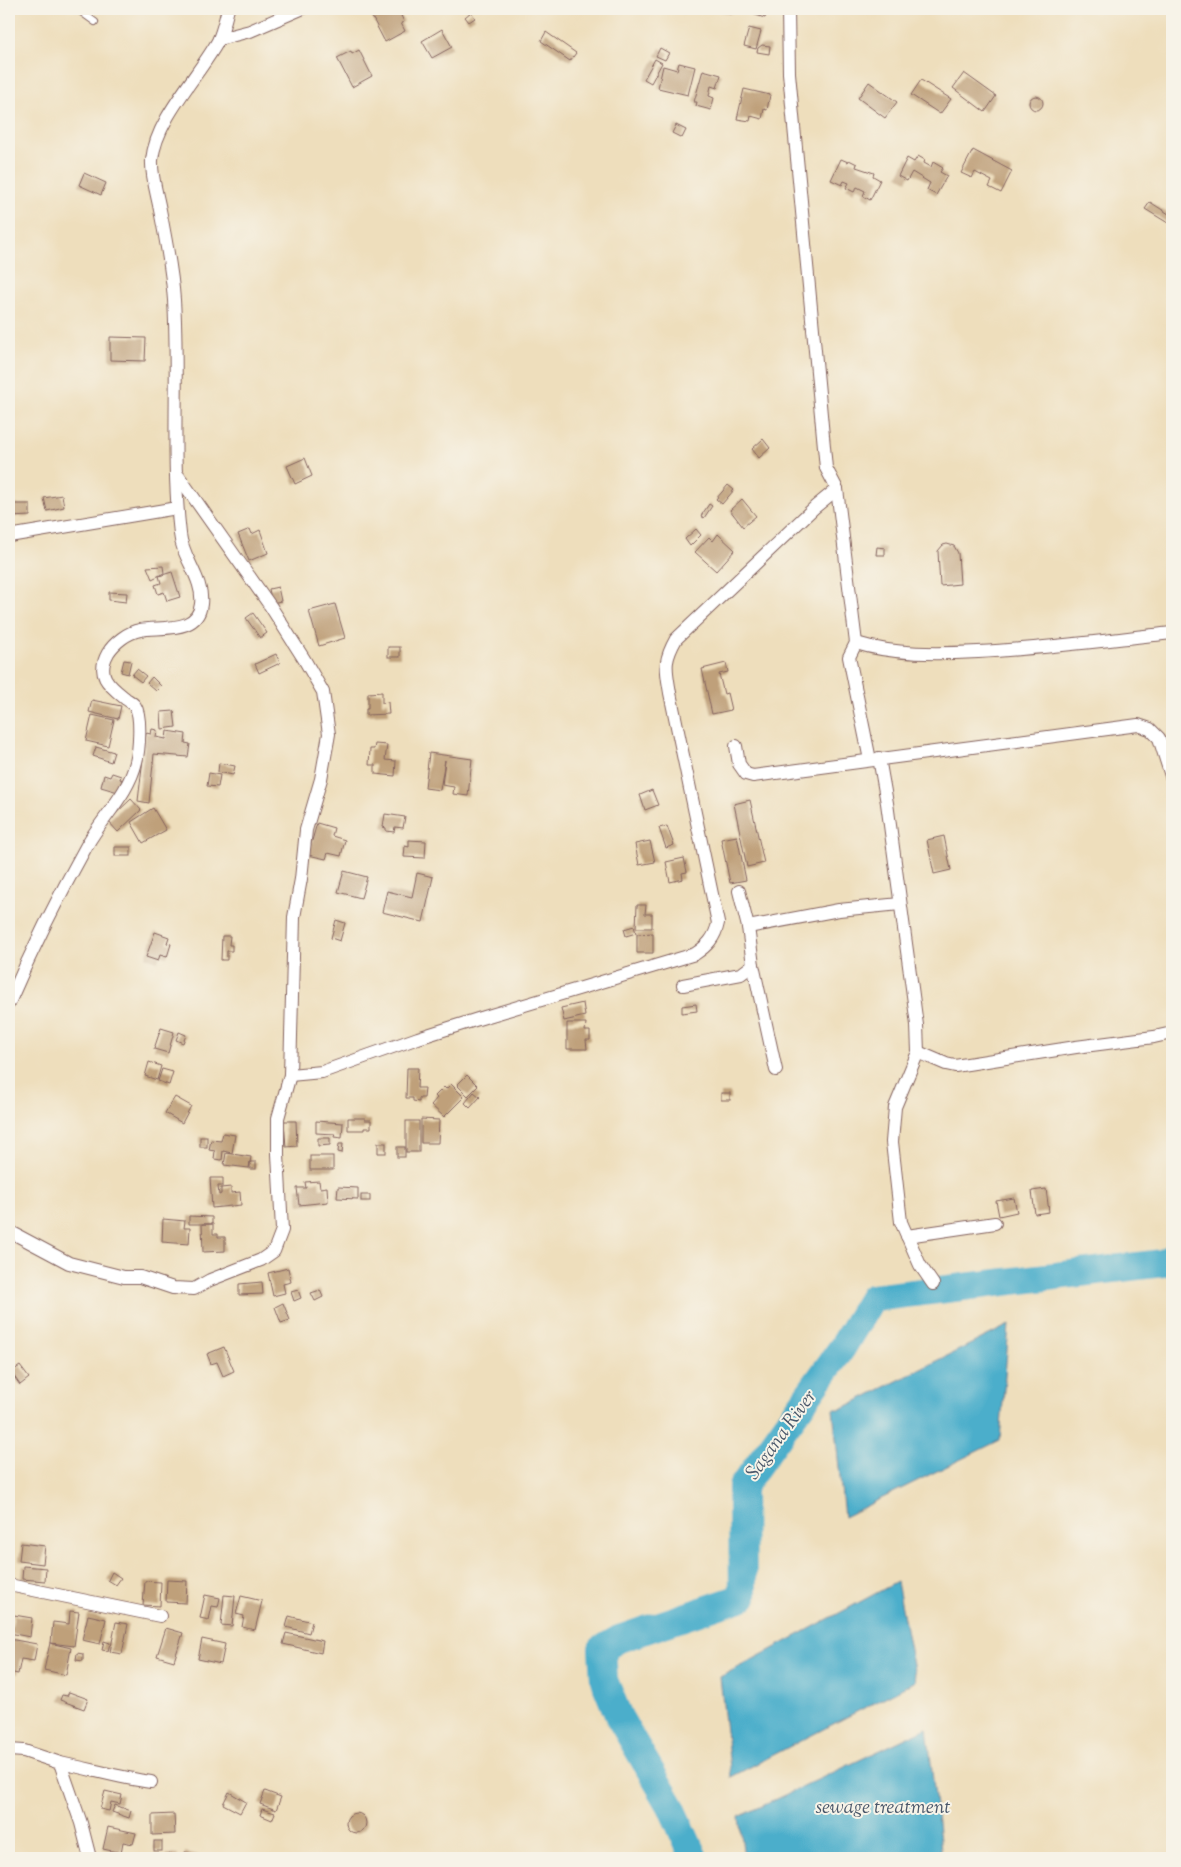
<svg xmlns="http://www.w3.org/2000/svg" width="1181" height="1867" font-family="'Sorts Mill Goudy',serif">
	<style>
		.water { fill: #4caecb; stroke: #4b667b }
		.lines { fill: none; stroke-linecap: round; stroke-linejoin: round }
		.river { stroke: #4caecb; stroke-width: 28 }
		.building { fill: #bfa07a }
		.lane-casing { stroke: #83625e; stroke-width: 8 }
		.street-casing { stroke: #83625e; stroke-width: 14 }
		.lane { stroke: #fff; stroke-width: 6 }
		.street { stroke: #fff; stroke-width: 12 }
		.labels { text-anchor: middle; stroke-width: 4; stroke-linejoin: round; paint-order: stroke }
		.water-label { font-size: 20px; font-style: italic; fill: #4b586b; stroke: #f7f3e8 }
	</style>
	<rect width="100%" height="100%" fill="#f7f3e8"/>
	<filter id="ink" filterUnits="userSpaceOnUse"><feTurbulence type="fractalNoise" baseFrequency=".02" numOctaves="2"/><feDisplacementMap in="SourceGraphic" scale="10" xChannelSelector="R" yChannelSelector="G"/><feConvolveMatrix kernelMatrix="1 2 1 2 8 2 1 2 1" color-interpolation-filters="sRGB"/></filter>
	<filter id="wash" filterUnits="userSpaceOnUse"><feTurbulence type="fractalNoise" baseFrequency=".0096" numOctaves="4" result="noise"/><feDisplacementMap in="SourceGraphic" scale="20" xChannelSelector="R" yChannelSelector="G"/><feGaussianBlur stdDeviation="1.12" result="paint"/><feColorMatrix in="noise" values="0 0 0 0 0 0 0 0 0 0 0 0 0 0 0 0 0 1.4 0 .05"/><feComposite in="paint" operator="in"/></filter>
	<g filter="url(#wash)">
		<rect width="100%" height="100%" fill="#eedebc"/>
		<g class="water">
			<path d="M1009 1325 1000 1440 844 1517 833 1409H841Z"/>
			<path d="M897 1582 916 1681 731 1777 720 1677Z"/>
			<path d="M927 1728 942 1858H744L739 1817Z"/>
		</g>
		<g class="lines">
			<path class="river" d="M694 1858 671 1806 619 1717 604 1680 602 1649 619 1639 743 1597 742 1487 842 1348 872 1298 1163 1263 1172 1258"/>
		</g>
		<g id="blocks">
			<g class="building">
				<path d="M383 9H389L390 11 398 9 404 22 401 23 405 31 385 42 371 15Z"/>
				<path d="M716 9H732L730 14Z"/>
				<path d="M747 9H772L771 11 768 9 765 18 746 12Z"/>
				<path d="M471 12 475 18 469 22 465 17Z"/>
				<path d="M749 28 761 31 756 49 744 46Z"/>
				<path d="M442 29 452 47 432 58 422 41Z"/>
				<path d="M546 32 576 53 570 61 541 41Z"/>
				<path d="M762 45 770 46 769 54 757 52 758 48Z"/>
				<path d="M660 48 669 53 665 60 656 56Z"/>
				<path d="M359 50 372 76 352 87 337 58 351 51 352 54Z"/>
				<path d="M655 59 662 63 651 83 644 79Z"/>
				<path d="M679 63 695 67 688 95 658 88 663 66 677 70Z"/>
				<path d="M703 70 721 75 717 88 711 86 709 96 714 98 711 110 696 106 697 102H694Z"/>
				<path d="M964 73 996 96 985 112 953 88Z"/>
				<path d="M921 80 951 99 940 114 911 95Z"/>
				<path d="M869 82 897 102 885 118 858 98Z"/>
				<path d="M744 89 770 95 767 110 764 109 762 119 751 116 750 121 737 119Z"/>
				<circle cx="1036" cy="103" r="7"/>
				<path d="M676 125 686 130 682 138 672 133Z"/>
				<path d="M973 150 1012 171 1001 193 989 187 992 181 975 172 972 178 961 173Z"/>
				<path d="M918 156 925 160 924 163 931 167 933 162 943 168 940 172 947 176 936 195 927 190 930 183 912 172 907 181 898 176 907 158 914 162Z"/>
				<path d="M841 159 848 162 849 160 857 164 856 167 874 173 873 176 880 180 870 200 863 196 865 191 857 187 854 192 846 188 849 183 844 181 842 185 831 180Z"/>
				<path d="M84 173 106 183 101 195 79 185Z"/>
				<path d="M1150 202 1172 216 1168 223 1145 209Z"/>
				<path d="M110 337 146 338 145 361 110 360Z"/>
				<path d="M763 439 770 448 759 458 752 449Z"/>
				<path d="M305 458 312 476 295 484 287 466Z"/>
				<path d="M728 485 734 490 722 504 716 499Z"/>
				<path d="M62 495 64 507 47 511 44 498Z"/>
				<path d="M742 499 756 516 743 527 730 510Z"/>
				<path d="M10 504H30V516L10 517Z"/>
				<path d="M709 504 712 506 704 518 701 516Z"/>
				<path d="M250 529 252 534 260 530 268 553 249 561 238 534Z"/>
				<path d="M696 529 701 535 690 546 685 539Z"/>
				<path d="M718 534 735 550 716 571 695 552 709 537 713 541Z"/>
				<path d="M947 544 954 546 958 553 960 584 940 586 938 551 943 545Z"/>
				<path d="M877 547 885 548V555H876Z"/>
				<path d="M163 566 164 573 152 579 147 567Z"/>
				<path d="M172 572 180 597 167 601 164 592 158 594 155 585 161 583 159 576Z"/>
				<path d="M9 587H11L13 603H9Z"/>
				<path d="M278 587 281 601 272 603 269 589Z"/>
				<path d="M109 592 127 593 126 602 109 600Z"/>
				<path d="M335 604 345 638 319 646 309 611Z"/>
				<path d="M253 613 267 633 260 638 246 618Z"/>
				<rect x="388" y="647" width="12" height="10"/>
				<path d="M276 654 280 663 259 673 255 664Z"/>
				<path d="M124 660 131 661 128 674 121 672Z"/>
				<path d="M726 663 728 672 719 674 724 694 727 693 731 710 712 714 702 669Z"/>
				<path d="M137 669 146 676 141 682 132 675Z"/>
				<path d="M152 677 161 686 156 691 147 683Z"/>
				<path d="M382 692V703L388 702 389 714 366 715V709H368V693Z"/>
				<path d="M92 700 121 706 118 719 89 712Z"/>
				<path d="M174 711 176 727 162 729 161 712Z"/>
				<path d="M92 715 114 720 108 746 86 741Z"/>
				<path d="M152 729 157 730 156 737 166 739 167 731 186 734 185 743 190 744 188 757 154 754 149 803 138 801 146 733 151 734Z"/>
				<path d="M375 744 387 745 385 760 396 761 395 776 375 774V765H369L370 749H374Z"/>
				<path d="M96 747 114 752 111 762 93 756Z"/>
				<path d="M429 753 472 759 468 796 453 794 454 787 442 785 445 760 440 790 425 788Z"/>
				<path d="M219 763 235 766 233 775 218 772Z"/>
				<path d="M112 773 121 776 120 779 122 780 118 792 101 787 104 775 110 777Z"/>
				<path d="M209 773 220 775 218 787 207 786Z"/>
				<path d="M652 790 658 805 645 810 640 795Z"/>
				<path d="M131 799 141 810 118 832 108 821Z"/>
				<path d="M750 800 764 863 747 867 734 804Z"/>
				<path d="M153 808 166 830 143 843 131 822Z"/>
				<path d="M385 814 405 817 403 828 395 827 394 832 386 831V828L383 827Z"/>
				<path d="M317 823 334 828 332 836 345 840 341 856 328 853 326 859 308 855Z"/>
				<path d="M667 826 674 845 666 848 659 828Z"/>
				<path d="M737 836 746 880 730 883 721 839Z"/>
				<path d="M944 836 951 870 934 874 927 840Z"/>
				<path d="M409 840 426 841 425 858 404 857 405 846 409 847Z"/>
				<path d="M650 841 655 862 639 865 635 844Z"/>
				<rect x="115" y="847" width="16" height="9"/>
				<path d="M684 858 687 872 682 873 683 879 670 882 666 862Z"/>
				<path d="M344 871 367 877 361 898 338 892Z"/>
				<path d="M417 873 433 877 423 922 382 912 387 891 412 897Z"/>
				<path d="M637 905H646L645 914H652V928H636Z"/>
				<path d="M336 920 345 923 340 941 331 938Z"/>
				<path d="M634 926 636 933 626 936 624 929Z"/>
				<path d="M155 932 169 937 167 943 171 944 167 957 160 955 158 961 146 957Z"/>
				<path d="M653 933V953H637V934Z"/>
				<path d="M222 936H230L229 945H232V951H227V960H221Z"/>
				<path d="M583 1003 585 1016 564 1021 561 1008Z"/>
				<path d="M696 1004 697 1011 682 1013V1006Z"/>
				<path d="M567 1023H586L585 1031H590V1040H586L587 1049H567Z"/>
				<path d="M161 1028 174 1032 168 1053 154 1049Z"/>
				<path d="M179 1032 186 1035 183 1043 176 1040Z"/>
				<path d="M149 1062 161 1066 157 1080 145 1076Z"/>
				<path d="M407 1068H418L417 1088H425L424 1098H419V1102L413 1101V1098H406Z"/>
				<path d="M162 1069 173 1072 169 1085 158 1081Z"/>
				<path d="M467 1075 478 1086 468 1096 457 1085Z"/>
				<path d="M451 1084 464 1097 444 1117 431 1105 437 1098 435 1096 444 1087 446 1089Z"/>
				<path d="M474 1092 480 1097 470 1108 465 1103Z"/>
				<rect x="721" y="1093" width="9" height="7"/>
				<path d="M175 1097 191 1106 182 1123 165 1113Z"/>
				<path d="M348 1118H365V1120H371V1128H364V1130H348Z"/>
				<path d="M421 1119 439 1120 438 1143H421Z"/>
				<path d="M284 1121H296L297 1146 286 1147Z"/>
				<path d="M316 1121 343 1123 342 1138 334 1137 335 1134 316 1133Z"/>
				<rect x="406" y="1121" width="13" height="31"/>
				<path d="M223 1133 235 1135 232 1153 223 1151 222 1160 214 1159 215 1151 209 1150 211 1140 221 1141Z"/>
				<rect x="200" y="1137" width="7" height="10"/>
				<path d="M318 1138H330V1145L318 1146Z"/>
				<rect x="378" y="1143" width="8" height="10"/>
				<path d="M339 1144H343L342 1153 338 1152Z"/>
				<rect x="397" y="1147" width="8" height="10"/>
				<path d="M226 1153 251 1157 249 1168 224 1165Z"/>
				<rect x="310" y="1156" width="23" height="14"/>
				<rect x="250" y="1162" width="6" height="7"/>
				<path d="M210 1178H223V1186H218L219 1195 221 1194V1188L231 1187V1193L240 1192 241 1205 212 1208Z"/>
				<path d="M319 1181 320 1188 327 1187 328 1202 299 1205 297 1188H306L305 1182Z"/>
				<path d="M338 1187 358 1188V1199L337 1198Z"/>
				<path d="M1046 1189 1049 1212 1035 1214 1032 1191Z"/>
				<rect x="361" y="1195" width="9" height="6"/>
				<path d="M1014 1198 1017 1212 999 1216 996 1201Z"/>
				<path d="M189 1216 212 1217V1224H189Z"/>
				<path d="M163 1219 185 1221 184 1228H190L189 1244 162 1242Z"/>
				<path d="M202 1224H213V1234H218V1237H225V1251L203 1252Z"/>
				<path d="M288 1268 291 1282 283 1284 285 1293 273 1296 268 1273Z"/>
				<path d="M262 1282 263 1294 239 1295V1284Z"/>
				<path d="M298 1290 301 1298 294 1301 291 1292Z"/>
				<path d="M320 1290 323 1297 315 1301 311 1293Z"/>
				<path d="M283 1303 290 1320 281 1323 275 1307Z"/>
				<path d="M224 1347 234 1371 223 1376 217 1362 211 1364 207 1354Z"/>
				<path d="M20 1366 29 1378 20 1385 11 1372Z"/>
				<path d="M21 1543 45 1546 43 1564 19 1561Z"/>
				<path d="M23 1566 46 1568 45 1581 22 1579Z"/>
				<path d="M112 1572 121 1578 116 1585 108 1580Z"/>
				<path d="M167 1580 187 1581 186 1603 166 1602Z"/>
				<path d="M145 1581 161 1582 160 1606 143 1605Z"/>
				<path d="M205 1595 220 1598 218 1607 212 1606 209 1620 200 1618Z"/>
				<path d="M224 1595 235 1596 232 1626 221 1625Z"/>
				<path d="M241 1596 262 1601 255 1630 242 1627 244 1616 236 1614Z"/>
				<path d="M70 1611 79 1612 74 1646 51 1643 53 1622 69 1624Z"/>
				<path d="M14 1615 32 1618 30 1637 9 1633V1626H12Z"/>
				<path d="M88 1615 106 1619 100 1644 82 1640Z"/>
				<path d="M289 1616 312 1622 309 1633 286 1627Z"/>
				<path d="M116 1622 128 1624 122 1654 110 1652Z"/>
				<path d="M166 1628 183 1633 174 1661 157 1656Z"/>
				<path d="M286 1633 323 1641 321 1653 283 1644Z"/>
				<path d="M9 1639 37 1644 34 1661 21 1659 18 1674 9 1672Z"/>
				<path d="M202 1639 225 1644 221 1664 198 1659Z"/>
				<path d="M104 1641 110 1643 108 1651 102 1650Z"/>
				<path d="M50 1643 71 1648 66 1675 44 1670Z"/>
				<path d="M77 1653 83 1654V1661L76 1660Z"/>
				<path d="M69 1692 88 1699 84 1709 60 1700 62 1695 67 1696Z"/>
				<path d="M105 1791 122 1795 120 1804 111 1802 109 1811 100 1809Z"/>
				<path d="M265 1791 281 1797 276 1810 260 1804Z"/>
				<path d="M229 1792 246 1802 240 1813 223 1804Z"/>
				<path d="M115 1805 131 1811 129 1818 112 1812Z"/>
				<path d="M262 1809 275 1813 272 1820 260 1815Z"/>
				<circle cx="356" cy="1823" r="10"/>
				<path d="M174 1814 175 1834 152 1835V1815Z"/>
				<path d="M108 1827 136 1833 133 1844 123 1842 121 1853 103 1849Z"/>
				<rect x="154" y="1841" width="8" height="10"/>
				<path d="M185 1852 205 1857V1858H184Z"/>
				<path d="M167 1854 178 1855 177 1858H166Z"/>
			</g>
		</g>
	</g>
	<g filter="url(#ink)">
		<use href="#blocks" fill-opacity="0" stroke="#83625e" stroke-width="1"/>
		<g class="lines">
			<defs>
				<path id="lane" d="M77 9 95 22"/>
				<g id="street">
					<path d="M788 9 789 73 826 468 837 489 856 643 849 657 870 760"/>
					<path d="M219 39 250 31 301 9"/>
					<path d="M9 536 177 508"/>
					<path d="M856 643C895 655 937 654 978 652 1043 649 1107 640 1172 633"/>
					<path d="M736 746 739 764 746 774 753 776 1138 725 1150 729 1159 738 1172 779"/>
					<path d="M879 758 887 803 917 1025 918 1052 895 1107 892 1142 901 1222 920 1265 933 1284"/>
					<path d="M739 891 748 927 753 965 776 1070"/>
					<path d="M748 927 839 910 900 904"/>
					<path d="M683 985 741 974 753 965"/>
					<path d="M9 1003C32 949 58 897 87 845 102 818 129 793 136 762 139 751 142 716 135 706 133 703 129 701 126 699 110 686 95 676 108 653 114 643 128 632 140 630 160 626 198 634 201 604 204 579 182 558 180 534 171 456 179 378 174 300 172 270 166 240 160 210 157 194 151 175 152 160 156 119 198 77 218 41 223 31 225 19 228 9"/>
					<path d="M918 1052 946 1064 955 1066 1076 1047 1154 1037 1172 1033"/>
					<path d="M290 1075 322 1072 418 1038 478 1019 695 954C707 946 715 938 718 923L670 693C666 668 663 662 676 639L815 507 837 489"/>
					<path d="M9 1231 69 1263 124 1277H140L173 1288 194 1289 210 1280 261 1260 274 1251 282 1230 278 1154V1118L290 1075 294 917 301 879 306 830 321 779 329 734 323 692 304 659 271 607 177 474"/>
					<path d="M907 1236 995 1223"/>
					<path d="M9 1585 160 1616"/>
					<path d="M9 1750 24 1751 60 1763 81 1823 90 1858"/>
					<path d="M60 1763C91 1769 120 1778 151 1782"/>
				</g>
			</defs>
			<use href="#lane" class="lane-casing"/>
			<use href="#street" class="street-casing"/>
			<use href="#lane" class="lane"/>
			<use href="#street" class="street"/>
		</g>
	</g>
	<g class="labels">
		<g class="water-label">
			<text transform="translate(780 1434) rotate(-54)" y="7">Sagana River</text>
			<text x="883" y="1813">sewage treatment</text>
		</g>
	</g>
	<rect width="1181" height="1867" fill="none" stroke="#f7f3e8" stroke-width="30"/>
</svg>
